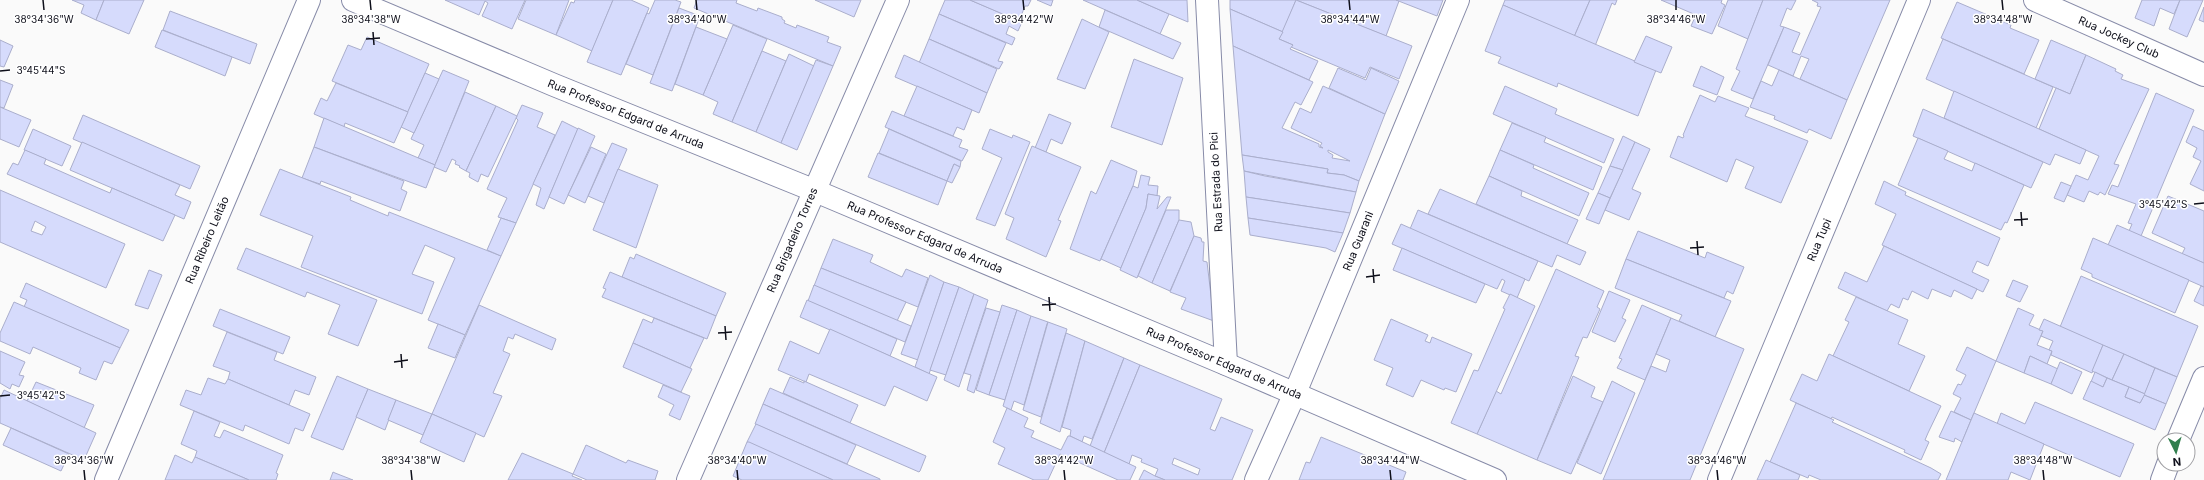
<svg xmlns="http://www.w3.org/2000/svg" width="2204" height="480" font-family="Inter,sans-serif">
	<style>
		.building { fill: #d6dbfc; stroke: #aaaecc; fill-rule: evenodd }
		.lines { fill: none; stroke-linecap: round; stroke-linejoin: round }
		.street-casing { stroke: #878ba8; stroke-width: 24 }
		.street { stroke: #fff; stroke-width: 22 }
		.ticks { fill: none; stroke: #0e0f1a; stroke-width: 1.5 }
		.labels { text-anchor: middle; stroke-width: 3; stroke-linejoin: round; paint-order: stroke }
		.street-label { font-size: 11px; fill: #0e0f1a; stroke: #fff }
		.ticks-label { font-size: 10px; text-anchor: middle; fill: #0e0f1a; stroke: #fff; stroke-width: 3; stroke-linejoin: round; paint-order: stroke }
	</style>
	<rect width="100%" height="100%" fill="#fafafa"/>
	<g class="building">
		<path d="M72 0H104L96 20 81 13 84 5Z"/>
		<path d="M104 0H144L129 34 96 20Z"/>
		<path d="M445 0H525L512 29 482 16 488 3 485 1 479 15Z"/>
		<path d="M526 0H569L556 35 518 19Z"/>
		<path d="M575 0H613L592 51 556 35 571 2 574 3Z"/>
		<path d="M613 0H631L649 8 621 75 587 62Z"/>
		<path d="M655 0H675L681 2 653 75 626 64 647 13 649 14Z"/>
		<path d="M697 0H737L736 3 757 11 758 8 782 17V19L785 21 784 23 796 28 797 25 829 37 827 42 841 47 833 66 694 8Z"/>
		<path d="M815 0H861L854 17Z"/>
		<path d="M945 0H970L1022 22 1018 31 1009 26 1006 34 1015 38 1012 45 939 14Z"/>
		<path d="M970 0H1031L1028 6H1025L1019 21Z"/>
		<path d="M1037 0H1053L1051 6Z"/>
		<path d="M1083 0H1137L1169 14 1160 34Z"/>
		<path d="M1137 0H1187L1188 22 1169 14Z"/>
		<path d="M1230 0H1296L1283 32 1230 9Z"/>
		<path d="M1296 0H1396L1399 1 1386 36Z"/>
		<path d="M1296 0 1412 46 1399 79 1370 67 1365 78 1291 47 1293 45 1279 39Z"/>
		<path d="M1396 0H1443L1437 16Z"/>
		<path d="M1505 0H1590L1574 37 1503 5Z"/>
		<path d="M1590 0H1617L1615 5 1612 3 1595 46 1574 37Z"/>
		<path d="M1661 0H1722L1721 3 1725 5 1712 34 1691 26 1696 15Z"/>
		<path d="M1728 0H1763L1748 39 1718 26Z"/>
		<path d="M1763 0H1796L1791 10 1787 8 1780 26 1784 27 1753 99 1731 90 1740 71 1736 69Z"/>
		<path d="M1812 0H1890L1847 100 1800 79 1809 59 1801 56 1793 76 1768 65 1784 27 1800 33 1792 52 1800 55 1821 7 1817 6 1818 3Z"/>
		<path d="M2142 0H2180L2174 14 2160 8 2154 26 2135 18Z"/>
		<path d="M2180 0H2203L2187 37 2169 29Z"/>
		<path d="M1957 2 2011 25 2010 28 2039 40 2024 74 1941 38Z"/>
		<path d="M1503 5 1656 70 1638 116 1558 83 1557 87 1498 63 1501 57 1485 51Z"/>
		<path d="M2204 7V22L2199 20Z"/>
		<path d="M679 8 700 16 672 91 650 83Z"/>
		<path d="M1230 9 1283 32 1279 39 1293 45 1290 49 1318 61 1309 80 1233 46Z"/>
		<path d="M1105 10 1181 43 1173 59 1099 27Z"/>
		<path d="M170 11 257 44 250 64 163 30Z"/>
		<path d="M939 14 1006 43 998 61 1003 62 999 69 929 39Z"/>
		<path d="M1082 19 1109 32 1085 89 1057 79Z"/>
		<path d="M733 25 767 39 732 122 713 114 718 102 703 95Z"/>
		<path d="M696 27 727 39 703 95 675 84Z"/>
		<path d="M162 30 232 57 225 76 155 47Z"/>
		<path d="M1646 36 1672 47 1661 73 1634 62Z"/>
		<path d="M367 37 429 64 408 112 332 81 348 45 361 50Z"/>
		<path d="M929 39 997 69 987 93 919 63Z"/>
		<path d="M1943 39 2053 87 2036 128 1926 79Z"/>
		<path d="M0 40 13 46 4 67 0 66Z"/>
		<path d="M2051 40 2086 55 2070 94 2035 79Z"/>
		<path d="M1233 46 1313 82 1301 105 1295 102 1282 128 1319 144V147L1323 148 1320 146 1322 143 1291 128 1300 108 1311 113 1323 86 1385 114 1359 181 1344 175 1327 173 1328 169 1242 155ZM1328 150 1350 161 1332 158 1333 155 1328 152Z"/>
		<path d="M762 51 786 61 756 132 732 122Z"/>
		<path d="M789 54 814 66 781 143 756 132Z"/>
		<path d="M904 55 987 93 979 113 895 77Z"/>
		<path d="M2086 55 2116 69 2115 71 2123 75 2121 79 2149 89 2114 164 2119 165 2105 195 2100 192 2098 195 2089 191 2084 202 2067 195 2076 175 2088 180 2099 156 2039 129 2056 88 2070 94Z"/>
		<path d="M1134 59 1183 78 1162 145 1111 127Z"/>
		<path d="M816 60 833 66 797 150 781 143Z"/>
		<path d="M1701 66 1724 77 1717 95 1693 86Z"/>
		<path d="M1338 68 1366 80 1371 68 1399 81 1385 114 1329 88Z"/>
		<path d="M443 70 469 81 435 165 418 158 424 145 411 139Z"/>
		<path d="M1779 70 1847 100 1831 139 1809 129 1807 133 1774 119 1775 116 1750 107 1761 81 1772 86Z"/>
		<path d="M425 73 439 79 414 133 401 127Z"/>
		<path d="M0 80 13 85 4 108 0 107Z"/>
		<path d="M336 83 408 112 394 143 345 123 344 127 314 114 321 98 327 101Z"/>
		<path d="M917 86 972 110 964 130 957 127 953 136 904 116Z"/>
		<path d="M1505 86 1557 109 1555 114 1614 139 1604 163 1493 114Z"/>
		<path d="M1954 91 2086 150 2080 164 2055 154 2050 165 1944 118Z"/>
		<path d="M465 92 496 106 466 171 459 167 460 166 455 164 456 161 452 159 446 172 434 167Z"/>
		<path d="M2156 93 2194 110 2141 236 2129 231 2132 224 2128 223 2136 204 2108 194 2112 185 2118 187Z"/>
		<path d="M1700 95 1715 102 1718 96 1749 108 1745 116 1808 141 1781 203 1745 188 1754 167 1736 159 1727 182 1670 157 1678 136 1683 138 1684 136 1683 135Z"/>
		<path d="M522 105 543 113 537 127 555 135 516 223 498 217 507 198 487 189 518 120 516 118Z"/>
		<path d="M496 106 517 116 488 177 481 174 478 182 469 177 470 173 466 171Z"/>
		<path d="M0 107 31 120 19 147 0 139Z"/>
		<path d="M1923 109 2043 162 2031 188 1913 136Z"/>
		<path d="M892 111 962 140 959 147 968 150 962 161 885 127Z"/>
		<path d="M1049 114 1071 123 1062 144 1051 139 1046 152 1035 148Z"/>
		<path d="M83 115 200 166 190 189 73 139Z"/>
		<path d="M324 118 435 165 426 188 314 147Z"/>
		<path d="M562 121 578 129 544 209 536 205 541 188 533 184Z"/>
		<path d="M1512 123 1546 137 1544 142 1602 167 1593 190 1500 150Z"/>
		<path d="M2193 126 2204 131V191L2190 184 2201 161 2193 157 2197 148 2186 142Z"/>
		<path d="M578 128 595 136 564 204 549 197Z"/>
		<path d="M33 129 71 146 62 166 24 150Z"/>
		<path d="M889 129 961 161 960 167 954 164 947 181 879 153Z"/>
		<path d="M990 129 1012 138 1013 135 1030 142 995 226 976 219 1002 158 982 149Z"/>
		<path d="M1623 136 1635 142 1623 170 1610 166Z"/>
		<path d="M1918 138 1948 151 1944 159 1972 171 1975 163 2024 185 2007 223 2005 222 2001 230 1898 185Z"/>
		<path d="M82 142 180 185 175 195 191 202 184 219 70 170Z"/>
		<path d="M1635 142 1650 149 1632 189 1641 193 1629 220 1605 210Z"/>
		<path d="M612 143 627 149 604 203 588 196Z"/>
		<path d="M1032 146 1081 167 1058 220 1061 221 1046 257 1006 239 1014 218 1005 214Z"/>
		<path d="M314 147 404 181 401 189 407 192 400 211 321 181 320 184 302 178Z"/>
		<path d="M591 147 606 154 585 203 568 195Z"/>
		<path d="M25 150 46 159 44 164 96 187 110 193 112 188 175 215 163 241 7 174 13 163 18 165Z"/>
		<path d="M1500 150 1534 165 1533 168 1589 193 1579 216 1489 176Z"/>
		<path d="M878 153 947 181 938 205 868 177Z"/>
		<path d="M1242 155 1328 169 1327 173 1344 175 1359 181 1356 192 1244 171Z"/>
		<path d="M1111 160 1137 171 1133 186 1100 261 1070 249 1091 191 1096 194Z"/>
		<path d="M954 164 960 167 952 183 947 181Z"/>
		<path d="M1610 166 1623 170 1610 198 1598 193Z"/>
		<path d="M280 169 351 197 350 200 388 216 389 212 501 256 465 335 428 320 455 258 425 245 412 274 434 282 422 314 301 267 313 236 260 215Z"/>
		<path d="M618 169 658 185 636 248 593 230Z"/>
		<path d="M1244 171 1265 176 1356 192 1350 213 1246 197Z"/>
		<path d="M1141 175 1150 177 1148 185 1158 186 1157 196 1148 194 1146 208 1121 268 1101 259 1133 186 1138 188Z"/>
		<path d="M1489 176 1522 191 1521 196 1578 220 1567 244 1476 204Z"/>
		<path d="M1884 181 1906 192 1905 195 2000 238 1988 266 1977 261 1972 272 1989 280 1983 292 1882 245 1896 214 1875 204Z"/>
		<path d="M2061 182 2071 186 2064 202 2054 198Z"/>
		<path d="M1440 189 1586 252 1580 265 1557 255 1552 267 1428 214Z"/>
		<path d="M0 190 125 244 106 288 0 242ZM35 221 46 227 42 235 31 231Z"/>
		<path d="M1598 193 1610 198 1599 224 1586 219Z"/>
		<path d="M1148 194 1160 196 1157 209 1167 197H1171L1137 278 1120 270 1146 208Z"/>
		<path d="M2168 196 2204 211V263L2182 254 2185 248 2152 233Z"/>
		<path d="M1246 197 1350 213 1343 233 1248 218Z"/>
		<path d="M1166 210H1179V220L1152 283 1138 276Z"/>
		<path d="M1418 210 1538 261 1529 281 1410 229Z"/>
		<path d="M501 218 516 223 501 256 487 250Z"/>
		<path d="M1248 218 1343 233 1335 252 1326 248 1250 235Z"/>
		<path d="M1179 220 1191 222 1194 236 1170 291 1152 283Z"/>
		<path d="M1401 224 1525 279 1517 298 1501 291 1505 281 1502 279 1497 289 1392 244Z"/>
		<path d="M2117 225 2204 263V287L2108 245Z"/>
		<path d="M1638 231 1705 258 1707 252 1744 267 1733 294 1727 291 1724 298 1626 259Z"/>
		<path d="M1194 236 1201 238 1202 242H1204L1203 261 1207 262 1214 321 1181 309 1186 298 1170 292Z"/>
		<path d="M2093 238 2189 280 2175 313 2092 277V274L2081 269Z"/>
		<path d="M833 239 873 255 870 262 902 277 906 269 928 278 918 307 821 268Z"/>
		<path d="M1884 246 1977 289 1972 299 1954 290 1951 297 1932 289 1928 299 1912 291 1908 300 1903 298 1899 308 1891 304 1887 311 1838 288 1845 272 1867 282Z"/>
		<path d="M246 248 377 300 358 346 328 334 340 305 307 292 305 297 237 269Z"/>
		<path d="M1402 248 1485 284 1476 303 1393 270Z"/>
		<path d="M636 254 726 293 716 316 622 277 630 257 634 259Z"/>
		<path d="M1626 259 1731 301 1715 337 1679 321 1682 315 1615 288Z"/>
		<path d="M821 268 906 302 897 321 814 286Z"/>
		<path d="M1556 269 1604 291 1597 307 1600 309 1587 338 1583 337 1575 356 1579 357 1537 460 1477 434 1496 391 1501 394Z"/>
		<path d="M149 270 162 275 148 309 135 305Z"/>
		<path d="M610 272 716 316 707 339 602 297 606 289 603 288Z"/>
		<path d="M930 275 944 282 918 360 901 354Z"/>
		<path d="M2081 276 2198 326 2177 377 2060 327Z"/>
		<path d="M2013 280 2028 286 2020 302 2006 296Z"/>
		<path d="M944 282 959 287 929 374 915 367Z"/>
		<path d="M26 283 129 330 120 348 24 307 27 300 20 297Z"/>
		<path d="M814 285 911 326 905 342 808 301Z"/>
		<path d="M2201 286 2204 287V306L2194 301Z"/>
		<path d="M959 287 974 294 946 375 930 370Z"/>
		<path d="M1609 291 1630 300 1622 318 1626 320 1615 342 1592 332Z"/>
		<path d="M974 294 988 300 959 387 944 380Z"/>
		<path d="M1510 294 1535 306 1477 434 1451 423 1474 370 1478 371 1505 309 1503 308Z"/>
		<path d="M1856 297 1908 320 1898 344 1925 356 1909 391 1833 356 1849 322 1845 320Z"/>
		<path d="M807 300 897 339 890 356 800 317Z"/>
		<path d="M14 302 120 348 112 364 104 361 96 380 79 373 81 368 33 347 30 354 0 341V333Z"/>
		<path d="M479 305 556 339 552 350 515 334 513 339 508 337 503 351 510 354 493 393 502 396 484 437 432 414Z"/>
		<path d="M1002 305 1017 310 989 395 976 390Z"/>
		<path d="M1642 305 1671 318 1645 380 1617 368 1622 359 1619 358Z"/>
		<path d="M986 308 1000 312 974 393 967 390 971 375 964 373Z"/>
		<path d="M2018 308 2034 315 2029 325 2043 331 2037 345 2052 351 2047 364 2030 356 2024 373 1996 361Z"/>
		<path d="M220 309 290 337 283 354 213 326Z"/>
		<path d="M1017 310 1031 316 1005 400 989 395Z"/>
		<path d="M1031 316 1048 322 1047 324 1024 405 1014 401 1011 410 1003 406Z"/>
		<path d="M654 318 704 338 690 368 633 343 643 319 652 323Z"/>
		<path d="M1671 318 1744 349 1690 480H1603L1651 366 1666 372 1670 360 1656 354Z"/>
		<path d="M1391 319 1428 335 1425 341 1430 343 1432 337 1472 354 1456 392 1445 388 1444 390 1421 380 1413 397 1386 385 1393 368 1374 360Z"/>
		<path d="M2044 319 2103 345 2092 373 2051 355 2052 351 2049 350 2053 341 2041 336 2043 331 2039 330Z"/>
		<path d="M1048 322 1067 329 1041 417 1023 410Z"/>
		<path d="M438 324 465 335 455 358 428 348Z"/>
		<path d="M830 329 937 377 927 401 894 386 885 406 809 374 806 382 778 370 790 341 819 354Z"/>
		<path d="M227 332 277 352 274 360 316 377 309 395 295 390 289 405 228 379 230 372 213 366Z"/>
		<path d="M1066 333 1085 341 1060 432 1040 423Z"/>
		<path d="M1085 341 1124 358 1092 439 1084 436 1082 442 1070 436 1071 430 1062 427Z"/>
		<path d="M633 343 692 369 681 392 623 367Z"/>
		<path d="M2103 345 2124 354 2112 380 2092 371Z"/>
		<path d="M1967 347 1996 361 1971 420 1954 412 1961 398 1953 394 1958 384 1961 385 1966 375 1956 370Z"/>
		<path d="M0 351 25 362 19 375 24 376 19 387 12 384 10 389 0 383Z"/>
		<path d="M1829 354 1941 406 1928 433 1925 440 1929 442 1921 460 1904 452 1905 450 1832 417 1831 419 1790 400 1802 374 1817 381Z"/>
		<path d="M2124 354 2155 368 2145 394 2112 380Z"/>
		<path d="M2030 356 2058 369 2051 384 2024 373Z"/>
		<path d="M1124 358 1140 365 1104 453 1090 446Z"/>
		<path d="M2060 362 2082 372 2072 394 2051 384Z"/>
		<path d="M1140 365 1222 399 1210 429 1215 431 1221 417 1253 430 1232 480H1165L1155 476 1158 469 1141 462 1142 459 1132 455 1129 464 1104 453ZM1174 458 1200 469 1198 475 1172 464Z"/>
		<path d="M2155 368 2177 377 2166 404 2144 395Z"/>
		<path d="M2095 372 2107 378 2103 387 2091 382Z"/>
		<path d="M337 376 368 389 343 450 311 437Z"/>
		<path d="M1573 376 1595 387 1591 397 1603 402 1571 474 1537 460Z"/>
		<path d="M790 377 804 383V381L858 405 850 423 783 393Z"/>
		<path d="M208 378 225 384 228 379 310 414 303 431 295 428 289 444 245 425 243 431 180 405 186 390 201 395Z"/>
		<path d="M2107 378 2129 387 2125 397 2140 403 2144 395 2166 404 2155 430 2083 399 2091 381 2103 387Z"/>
		<path d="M1612 381 1635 393 1601 474 1577 463Z"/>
		<path d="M36 382 94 405 84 428 27 401Z"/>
		<path d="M663 385 690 396 680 420 669 415 674 405 658 397Z"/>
		<path d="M2129 387 2145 394 2140 403 2125 397Z"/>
		<path d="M770 388 926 456 920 471 919 472 763 404Z"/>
		<path d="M368 389 396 400 385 430 356 417Z"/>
		<path d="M4 390 96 433 84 460 0 423V399Z"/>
		<path d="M396 400 432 414 423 435 388 420Z"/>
		<path d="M2035 402 2134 444 2120 477 1997 424 2001 413 2025 424Z"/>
		<path d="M1796 403 1834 420 1832 422 1931 468 1941 474 1938 480H1821L1809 475 1808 478 1770 462Z"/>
		<path d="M763 404 856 445 847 464 755 424Z"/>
		<path d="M1007 408 1028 418 1024 427 1034 431 1031 437 1061 450 1068 436H1070L1136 467 1130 480H1118L1060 454 1048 480H1034L998 464 1005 448 993 442Z"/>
		<path d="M194 411 220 422 214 436 220 438 224 430 283 455 276 473 278 474 276 480H249L195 457 197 451 181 444Z"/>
		<path d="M1951 411 1971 420 1962 442 1955 438 1954 442 1939 437Z"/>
		<path d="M1974 413 2044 444 2030 480 2011 472 2008 480H1946Z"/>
		<path d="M432 414 476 433 464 462 420 442Z"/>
		<path d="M756 424 880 479V480H833L747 442Z"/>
		<path d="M11 428 69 454 61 471 3 445Z"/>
		<path d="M1321 437 1406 472 1403 480H1299L1306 462 1310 463Z"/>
		<path d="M747 442H749L833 480H742L733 476Z"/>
		<path d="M586 445 626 463 628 460 658 471 655 480H587L573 474Z"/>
		<path d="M522 453 573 474 572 476 582 480H508Z"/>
		<path d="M175 455 192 463 195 457 249 480H165Z"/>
		<path d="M1766 460 1800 475 1798 480H1757Z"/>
		<path d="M1144 470 1155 476 1165 480H1139Z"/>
		<path d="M333 472 335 473 353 480H330Z"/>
	</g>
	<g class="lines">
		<defs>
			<g id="street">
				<path d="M353 0 554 85 813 190 1226 364 1495 480"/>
				<path d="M1207 0 1226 364"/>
				<path d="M2035 0 2204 75"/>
				<path d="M2178 440 2204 378"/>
				<path d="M106 480 309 0"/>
				<path d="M688 480 898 0"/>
				<path d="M1256 480 1295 393 1458 0"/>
				<path d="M1719 480 1919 0"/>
				<path d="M2162 480 2168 464"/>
			</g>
		</defs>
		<use href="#street" class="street-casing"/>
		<use href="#street" class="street"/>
	</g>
	<path class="ticks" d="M43 0 44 10M370 0 371 10M696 0 697 10M1023 0 1024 10M1349 0 1350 10M1676 0V10M2002 0 2003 10M373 32 374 45M366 39 380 38M0 71 10 70M2194 204 2204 203M2021 212 2022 226M2014 220 2028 219M1697 241 1698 255M1690 248 1704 247M1373 269 1374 283M1366 277 1380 275M1049 297 1050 311M1042 305 1056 304M725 326 726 340M718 333 732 332M401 354 402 368M394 362 408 360M0 396 10 395M84 470 85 480M411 470 412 480M737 470 738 480M1064 470 1065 480M1390 470 1391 480M1717 470 1718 480M2043 470 2044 480"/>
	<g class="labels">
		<g class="street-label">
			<text transform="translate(2119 37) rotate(24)" y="4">Rua Jockey Club</text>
			<text transform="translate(626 114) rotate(22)" y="4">Rua Professor Edgard de Arruda</text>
			<text transform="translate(1216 182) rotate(-93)" y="4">Rua Estrada do Pici</text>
			<text transform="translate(925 237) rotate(23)" y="4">Rua Professor Edgard de Arruda</text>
			<text transform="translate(207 240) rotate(-67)" y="4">Rua Ribeiro Leitão</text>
			<text transform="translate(792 240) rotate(-67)" y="4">Rua Brigadeiro Torres</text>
			<text transform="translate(1819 240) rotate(-67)" y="4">Rua Tupi</text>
			<text transform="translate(1358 241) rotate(-68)" y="4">Rua Guarani</text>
			<text transform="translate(1224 363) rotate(23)" y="4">Rua Professor Edgard de Arruda</text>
		</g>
	</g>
	<g class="ticks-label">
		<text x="44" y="23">38°34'36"W</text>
		<text x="371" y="23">38°34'38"W</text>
		<text x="697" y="23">38°34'40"W</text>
		<text x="1024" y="23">38°34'42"W</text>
		<text x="1350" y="23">38°34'44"W</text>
		<text x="1676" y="23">38°34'46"W</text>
		<text x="2003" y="23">38°34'48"W</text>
		<text x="41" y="74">3°45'44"S</text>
		<text x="2163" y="208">3°45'42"S</text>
		<text x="41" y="399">3°45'42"S</text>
		<text x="84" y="464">38°34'36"W</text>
		<text x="411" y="464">38°34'38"W</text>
		<text x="737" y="464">38°34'40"W</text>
		<text x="1064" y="464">38°34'42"W</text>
		<text x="1390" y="464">38°34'44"W</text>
		<text x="1717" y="464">38°34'46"W</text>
		<text x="2043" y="464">38°34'48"W</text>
	</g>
	<g transform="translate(2176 452) rotate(175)"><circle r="19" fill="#ffffff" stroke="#9f9fa3"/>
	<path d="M0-3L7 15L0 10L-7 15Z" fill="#317f4e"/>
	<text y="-6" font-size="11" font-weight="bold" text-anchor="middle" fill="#0e0f1a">N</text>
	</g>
</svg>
